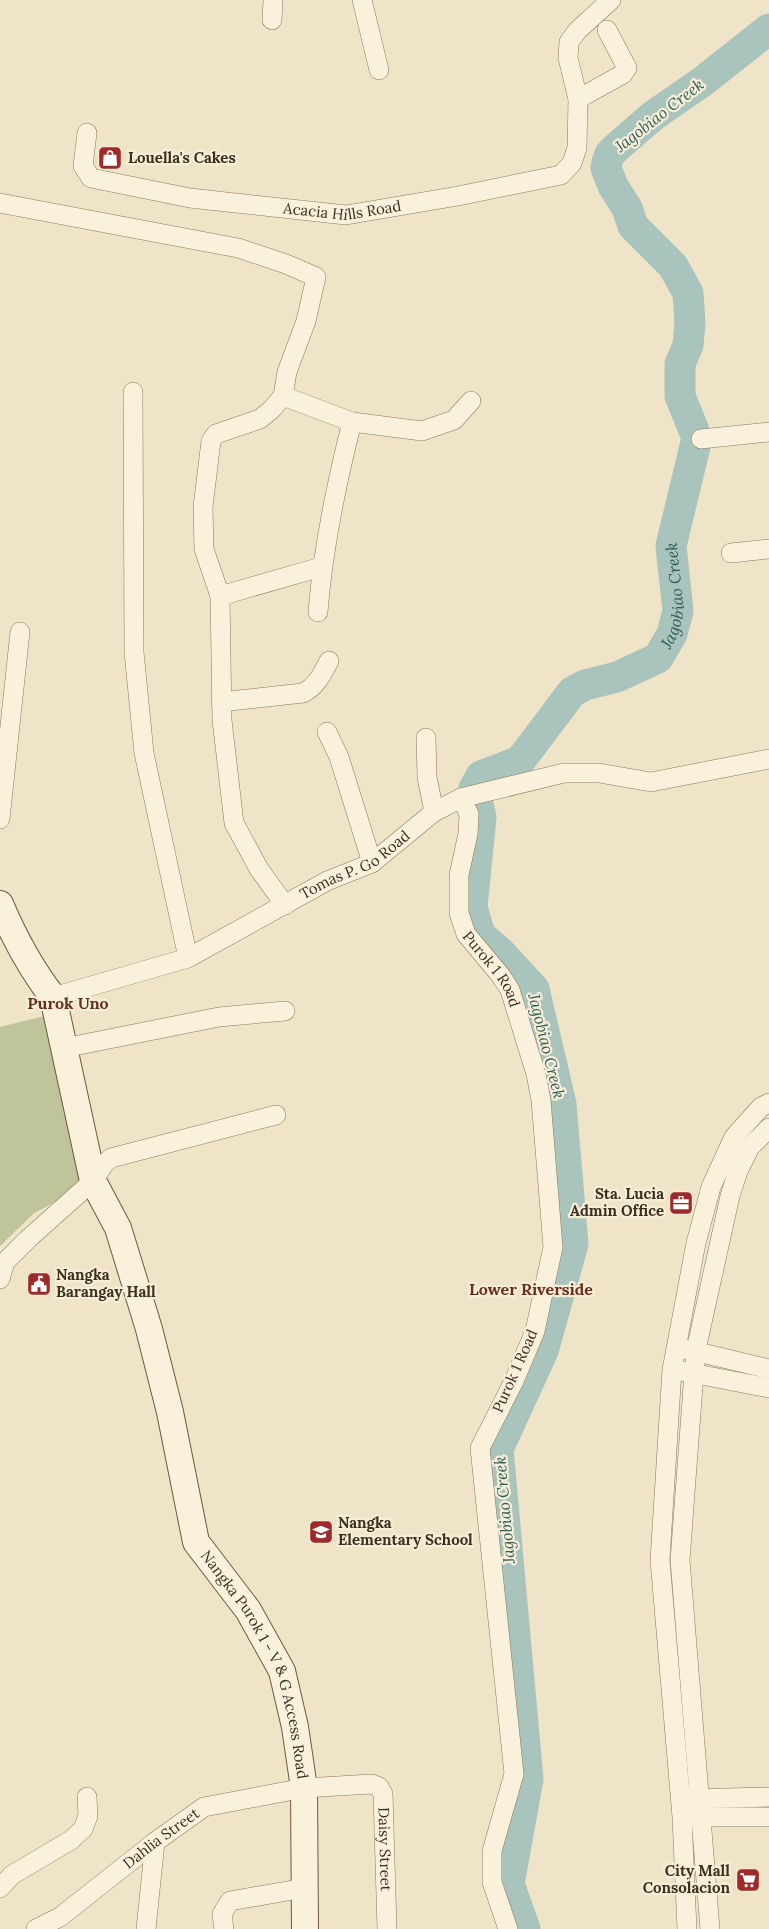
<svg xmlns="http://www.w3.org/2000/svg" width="769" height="1929" font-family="Lora,serif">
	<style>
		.cemetery { fill: #bfc49a }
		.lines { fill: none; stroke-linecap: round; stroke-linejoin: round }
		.river { stroke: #a9c4bc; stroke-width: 31 }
		.street-casing { stroke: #8d765c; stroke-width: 20 }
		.secondary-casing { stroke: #6f573f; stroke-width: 28 }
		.street { stroke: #faf1dc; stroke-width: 19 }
		.secondary { stroke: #faf1dc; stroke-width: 26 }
		.labels { text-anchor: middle; stroke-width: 4.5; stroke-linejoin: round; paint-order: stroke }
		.poi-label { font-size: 15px; font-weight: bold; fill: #3d2e20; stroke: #f7eed8; text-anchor: start }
		.street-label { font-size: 15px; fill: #3d2e20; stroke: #f7eed8 }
		.water-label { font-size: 16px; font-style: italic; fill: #2f5d5a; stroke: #f7eed8 }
		.neighbourhood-label { font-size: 16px; font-weight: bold; fill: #6b2e1e; stroke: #f7eed8 }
	</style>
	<rect width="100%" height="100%" fill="#f0e4c8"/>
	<path class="cemetery" d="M49 1015 84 1178 75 1192 34 1213 0 1246V1027Z"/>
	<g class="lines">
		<path class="river" id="s1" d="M525 1929 509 1884 528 1779 498 1449 543 1351 573 1244 561 1104 534 989 499 951 480 935 472 907 481 817 474 788 481 776 520 761 572 692 585 685 617 677 658 658 672 634 678 611 671 546 697 438 680 396V364L688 345 690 323 688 293 673 266 633 226 627 208 613 186 606 168 607 162 610 154 617 147 654 115 702 82 769 29"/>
		<defs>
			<g id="street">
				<path d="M362 0 379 70"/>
				<path d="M272 20 273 0"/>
				<path d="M578 99 623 74 627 68 607 30"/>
				<path id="s2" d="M87 133 83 166 91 178 190 198 346 215 458 196 561 175 572 163 577 148 578 99 568 58 569 42 578 30 611 0"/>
				<path d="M0 203 238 248 286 264 316 277 306 321 287 372 283 396 272 409 260 419 216 434 211 441 203 507 204 549 220 596 222 720 234 823 259 869 285 905"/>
				<path d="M133 392 134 652 144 753 188 958"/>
				<path d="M283 396 352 422 422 431 454 420 471 401"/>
				<path d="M701 439 769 432"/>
				<path d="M731 553 769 549"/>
				<path d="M220 596 321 567"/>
				<path d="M318 612C323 547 336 485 352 422"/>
				<path d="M221 702 303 693C317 686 322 674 329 661"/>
				<path d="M327 732 339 757 372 863"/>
				<path d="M426 738 427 777 434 812"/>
				<path id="s3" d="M461 798 469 814 468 834 459 875V913L466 934 501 976 510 990 536 1074 541 1100 553 1247 535 1331 514 1381 480 1448 514 1774 492 1851V1882L508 1929"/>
				<path d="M0 819 20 632"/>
				<path id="s4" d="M53 997 188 958 327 881 372 863 434 812 461 798 564 773H599L651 782 769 759"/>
				<path d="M64 1048 219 1017 285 1011"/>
				<path d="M0 1279 5 1262 28 1239 93 1181 104 1164 111 1158 276 1115"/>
				<path d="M685 1349 769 1369"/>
				<path d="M681 1371 769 1388"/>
				<path d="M688 1799 769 1797"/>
				<path d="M690 1817H769"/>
				<path d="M0 1888 12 1875 71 1840 83 1829 88 1816 87 1797"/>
				<path id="s5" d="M36 1929 60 1917 155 1842 204 1807 304 1788 372 1784 379 1787 383 1794 387 1929"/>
				<path d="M146 1929 155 1842"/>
				<path d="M224 1929 222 1914 230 1901 304 1888"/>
				<path d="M687 1929 682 1817 660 1560 672 1370 696 1243 711 1187 734 1137 761 1107 769 1103"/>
				<path d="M710 1929 680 1560 694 1373 696 1350 730 1196 738 1171 750 1147 769 1128"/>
			</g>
			<g id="secondary">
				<path id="s6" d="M0 904C14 937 31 969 53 997L93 1181 118 1228 149 1329 170 1412 196 1542 248 1610 282 1671 295 1727 304 1788 305 1929"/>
			</g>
		</defs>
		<use href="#street" class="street-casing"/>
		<use href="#secondary" class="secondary-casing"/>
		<use href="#street" class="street"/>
		<use href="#secondary" class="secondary"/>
	</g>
	<defs>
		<symbol id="shop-square" viewBox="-11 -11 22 22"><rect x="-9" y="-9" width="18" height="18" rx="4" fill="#9e2a2b" stroke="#f7eed8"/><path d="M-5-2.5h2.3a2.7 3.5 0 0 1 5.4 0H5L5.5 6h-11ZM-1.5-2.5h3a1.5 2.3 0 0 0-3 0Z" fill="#fff"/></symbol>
		<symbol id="office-square" viewBox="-11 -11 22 22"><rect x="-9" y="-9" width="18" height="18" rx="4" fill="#9e2a2b" stroke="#f7eed8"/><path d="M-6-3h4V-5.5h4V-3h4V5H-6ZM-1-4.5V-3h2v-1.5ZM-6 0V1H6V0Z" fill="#fff"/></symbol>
		<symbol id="civic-square" viewBox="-11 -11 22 22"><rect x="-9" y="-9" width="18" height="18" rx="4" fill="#9e2a2b" stroke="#f7eed8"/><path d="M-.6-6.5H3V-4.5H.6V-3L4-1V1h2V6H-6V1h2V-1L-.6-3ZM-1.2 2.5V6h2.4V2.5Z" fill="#fff"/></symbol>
		<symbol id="school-square" viewBox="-11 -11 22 22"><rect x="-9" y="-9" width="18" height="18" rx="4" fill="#9e2a2b" stroke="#f7eed8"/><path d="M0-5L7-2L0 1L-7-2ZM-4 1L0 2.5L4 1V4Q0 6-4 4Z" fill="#fff"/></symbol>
		<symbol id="supermarket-square" viewBox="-11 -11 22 22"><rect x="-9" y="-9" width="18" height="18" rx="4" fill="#9e2a2b" stroke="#f7eed8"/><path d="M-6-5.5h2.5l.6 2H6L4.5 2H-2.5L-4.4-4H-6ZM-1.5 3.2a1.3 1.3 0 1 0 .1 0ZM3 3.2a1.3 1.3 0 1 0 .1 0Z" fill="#fff"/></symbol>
	</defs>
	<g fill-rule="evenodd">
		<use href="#shop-square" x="96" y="144" width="28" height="28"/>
		<use href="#office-square" x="667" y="1189" width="28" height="28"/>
		<use href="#civic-square" x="25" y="1270" width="28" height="28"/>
		<use href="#school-square" x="307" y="1518" width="28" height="28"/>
		<use href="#supermarket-square" x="734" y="1866" width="28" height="28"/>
	</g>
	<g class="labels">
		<g class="poi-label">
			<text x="128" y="163">Louella's Cakes</text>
			<text x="664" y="1199" text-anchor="end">Sta. Lucia<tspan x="664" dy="17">Admin Office</tspan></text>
			<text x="56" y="1280">Nangka<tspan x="56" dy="17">Barangay Hall</tspan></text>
			<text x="338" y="1528">Nangka<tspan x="338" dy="17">Elementary School</tspan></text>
			<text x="730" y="1876" text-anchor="end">City Mall<tspan x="730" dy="17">Consolacion</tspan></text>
		</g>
		<g class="street-label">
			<text dy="5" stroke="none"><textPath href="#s2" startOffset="302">Acacia Hills Road</textPath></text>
			<text dy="5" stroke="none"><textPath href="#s4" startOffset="332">Tomas P. Go Road</textPath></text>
			<text dy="5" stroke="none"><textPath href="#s3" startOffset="184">Purok 1 Road</textPath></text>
			<text transform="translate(515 1371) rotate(-66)" y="5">Purok 1 Road</text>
			<text dy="5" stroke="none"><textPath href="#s6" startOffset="812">Nangka Purok 1 - V &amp; G Access Road</textPath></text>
			<text dy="5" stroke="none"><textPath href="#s5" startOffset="155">Dahlia Street</textPath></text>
			<text dy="5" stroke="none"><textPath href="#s5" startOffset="449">Daisy Street</textPath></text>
		</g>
		<g class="water-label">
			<text transform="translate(659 115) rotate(-38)" y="6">Jagobiao Creek</text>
			<text dy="6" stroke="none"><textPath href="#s1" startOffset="1491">Jagobiao Creek</textPath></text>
			<text transform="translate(547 1046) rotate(76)" y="6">Jagobiao Creek</text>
			<text transform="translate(504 1510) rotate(-95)" y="6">Jagobiao Creek</text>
		</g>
		<g class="neighbourhood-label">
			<text x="68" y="1009">Purok Uno</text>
			<text x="531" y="1295">Lower Riverside</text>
		</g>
	</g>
</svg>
